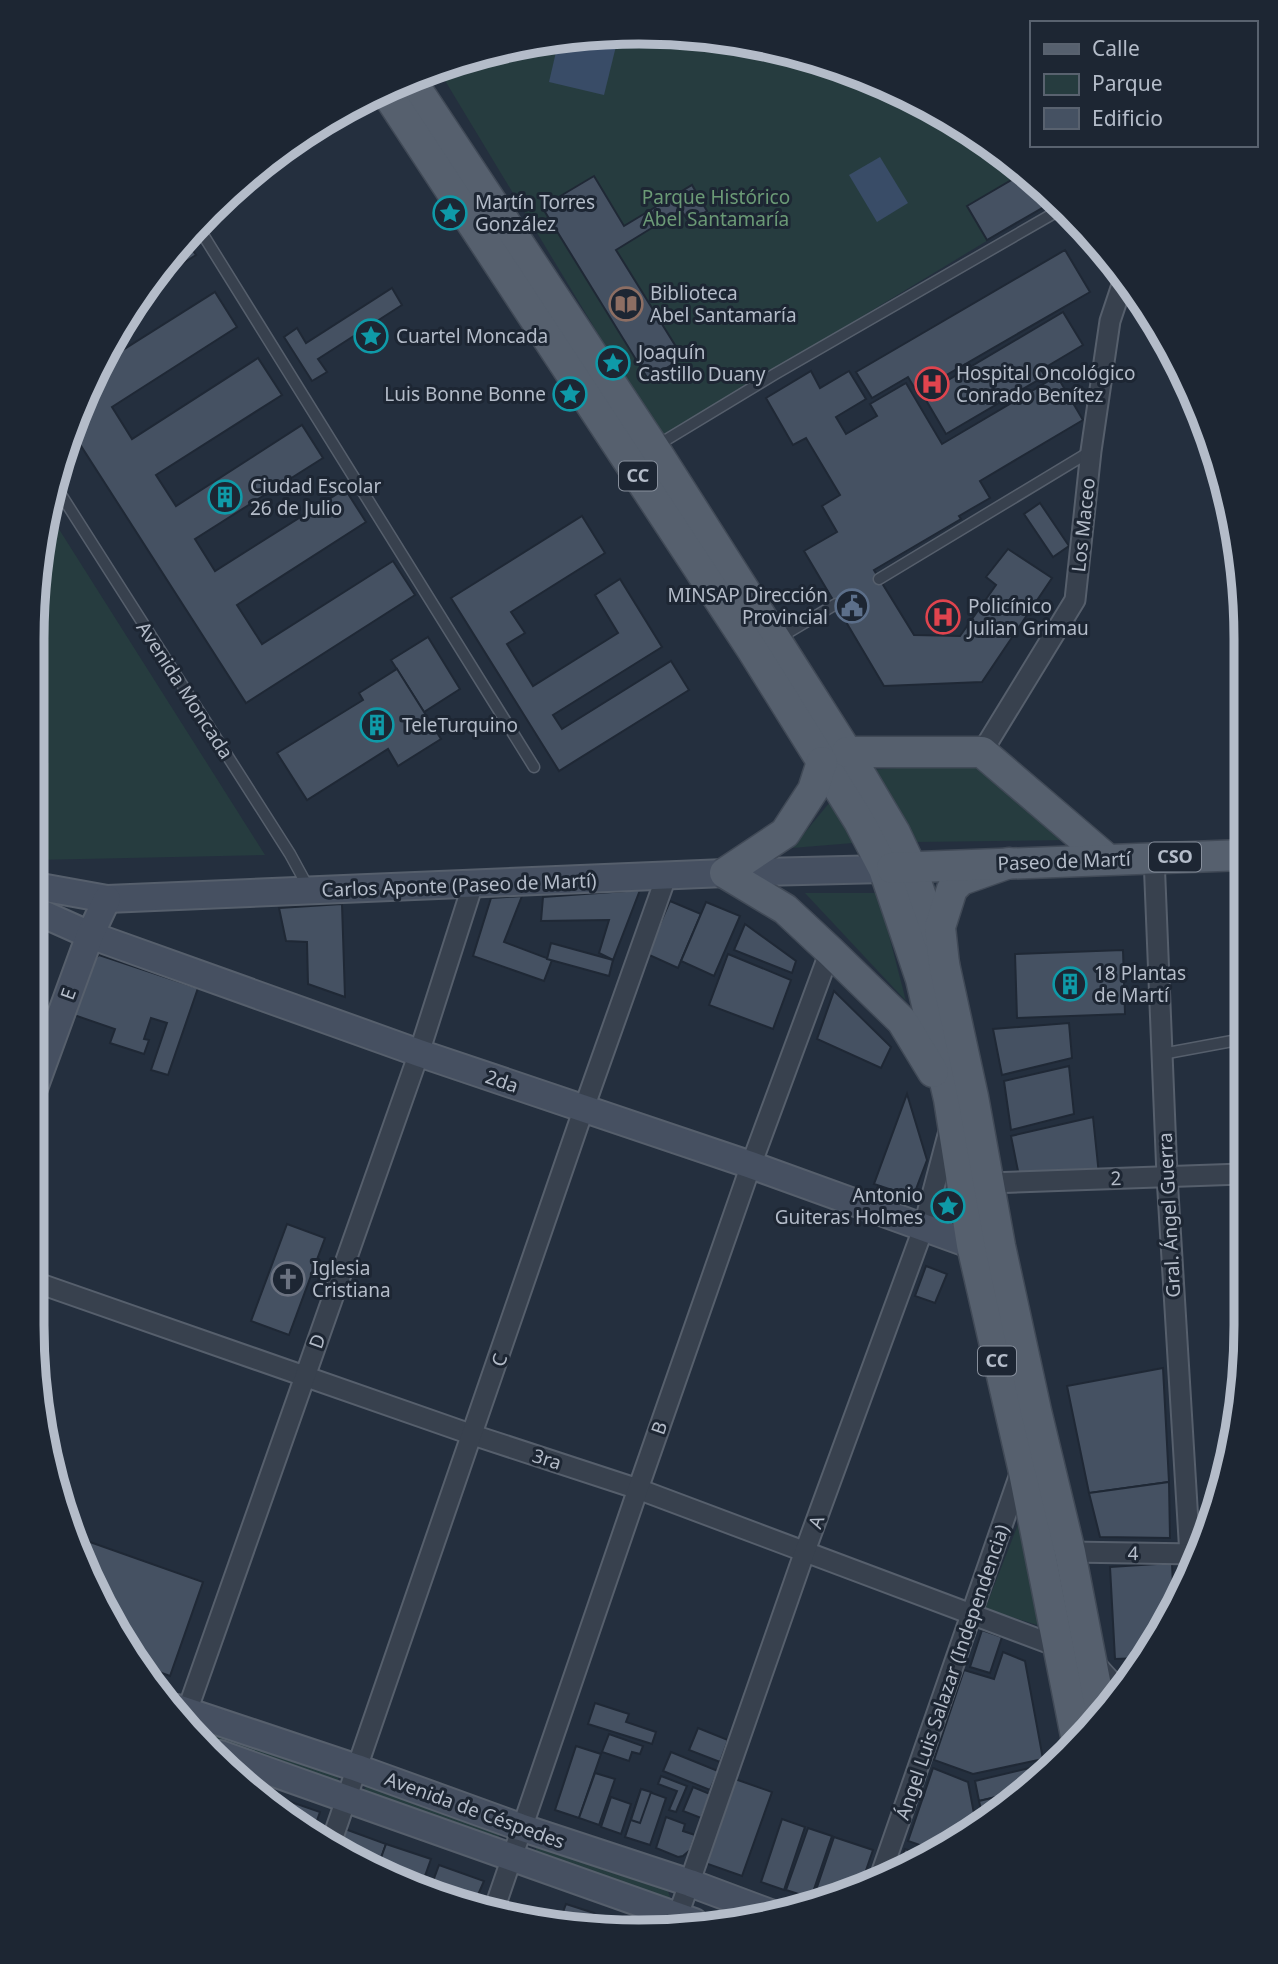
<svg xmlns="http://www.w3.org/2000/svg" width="1278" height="1964" font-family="'Noto Sans',sans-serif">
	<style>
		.green { fill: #263c3f }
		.water { fill: #394c67 }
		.building { fill: #455162; stroke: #1f2835; stroke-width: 2 }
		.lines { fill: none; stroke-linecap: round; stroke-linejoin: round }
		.lane-casing { stroke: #565f6c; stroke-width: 13 }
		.street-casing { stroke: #565f6c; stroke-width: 23 }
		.secondary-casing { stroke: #565f6c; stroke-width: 30 }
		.primary-casing { stroke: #414a57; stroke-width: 33 }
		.lane { stroke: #38414e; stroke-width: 10 }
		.street { stroke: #38414e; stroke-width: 19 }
		.secondary { stroke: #465061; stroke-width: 26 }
		.primary { stroke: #56606e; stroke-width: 30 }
		.labels { text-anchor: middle; stroke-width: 6; stroke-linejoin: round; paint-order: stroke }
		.shield { fill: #1d2633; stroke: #878f9c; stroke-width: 2 }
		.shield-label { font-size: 18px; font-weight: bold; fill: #b4bcc9 }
		.park-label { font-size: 19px; fill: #6b9a76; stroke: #1d2633 }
		.poi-label { font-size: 19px; fill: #b4bcc9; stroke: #1d2633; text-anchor: start }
		.street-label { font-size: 19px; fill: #b4bcc9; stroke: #1d2633 }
		.rim { fill: none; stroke: #b4bcc9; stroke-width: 9 }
	</style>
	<rect width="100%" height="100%" fill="#242f3e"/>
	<g class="green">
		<path d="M600 33 719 37 835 64 943 113 1040 183 1056 199 661 438 438 69 482 52Z"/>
		<path d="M50 515 265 855 35 860 37 559Z"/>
		<path d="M985 761 1071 840 915 842 870 770Z"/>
		<path d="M830 802 853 843 792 848Z"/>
		<path d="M805 893H878L906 1001Z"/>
		<path d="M1019 1522 1044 1627 985 1609Z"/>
		<path d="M198 1727 337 1773 339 1782 330 1786 210 1744 196 1729Z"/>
		<path d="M367 1784 500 1833 498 1840 364 1791Z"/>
		<path d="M537 1844 667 1888 670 1897 668 1900 535 1853Z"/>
	</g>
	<g class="water">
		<path d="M599 33 618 38 604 95 549 82 559 39Z"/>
		<path d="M880 157 908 203 877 222 849 175Z"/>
	</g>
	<g class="building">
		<path d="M900 94 922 104 910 110Z"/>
		<path d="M1012 163 1040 183 1056 200 987 240 967 206 1020 175Z"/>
		<path d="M594 176 624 226 692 185 707 211 689 222 681 210 616 250 683 358 648 379 542 207Z"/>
		<path d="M184 237 196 255 153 282 183 238Z"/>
		<path d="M1065 250 1090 292 917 392 908 377 872 398 856 372Z"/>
		<path d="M392 288 402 305 318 359 327 372 312 381 284 337 297 328 306 343Z"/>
		<path d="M215 292 237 327 112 407 132 439 258 358 282 395 156 475 176 506 302 425 323 458 195 539 215 571 345 489 366 522 237 605 262 644 393 561 415 595 246 703 74 435 96 367Z"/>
		<path d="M1063 312 1083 345 1041 370 1045 376 946 434 923 395Z"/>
		<path d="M811 371 820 388 849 371 866 399 836 417 846 434 877 416 870 404 906 383 942 444 1057 376 1083 420 980 481 990 498 959 516 961 519 874 570 914 635 960 636 996 585 986 577 1008 549 1052 578 982 682 884 686 804 551 837 532 822 506 840 495 806 438 793 445 766 398Z"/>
		<path d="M1040 503 1069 546 1053 557 1024 514Z"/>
		<path d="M582 516 605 553 511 612 525 633 507 644 533 686 618 633 595 595 620 579 662 647 553 715 562 729 671 661 689 690 559 771 451 598Z"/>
		<path d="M428 637 460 689 424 712 391 660Z"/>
		<path d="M397 669 441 739 398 766 388 749 307 800 277 753 363 700 359 693Z"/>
		<path d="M640 890 613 960 599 953 609 920 541 921 543 897Z"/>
		<path d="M522 896 504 942 552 960 544 981 473 956 491 898Z"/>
		<path d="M670 901 701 914 678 968 647 954Z"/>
		<path d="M706 902 740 916 714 976 681 961Z"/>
		<path d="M342 904 345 997 308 984 307 942 286 941 279 908Z"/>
		<path d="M745 924 796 961 792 973 734 950Z"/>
		<path d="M551 943 613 960 609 976 547 959Z"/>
		<path d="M34 944 45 948 35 975H34Z"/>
		<path d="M1123 950 1125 1014 1017 1018 1015 954Z"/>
		<path d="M728 954 791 980 773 1029 709 1005Z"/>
		<path d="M99 955 198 988 168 1075 151 1070 167 1023 151 1018 144 1039 149 1040 144 1054 110 1043 115 1029 74 1015 92 961Z"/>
		<path d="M834 991 891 1047 881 1068 817 1039Z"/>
		<path d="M1069 1023 1072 1058 1002 1075 993 1029Z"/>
		<path d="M1069 1066 1074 1114 1011 1130 1004 1081Z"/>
		<path d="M907 1094 927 1160 913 1197 874 1184Z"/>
		<path d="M1093 1117 1099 1175 1019 1176 1011 1136Z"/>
		<path d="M287 1224 325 1238 289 1335 251 1321Z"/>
		<path d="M926 1266 947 1274 935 1303 915 1296Z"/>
		<path d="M1163 1368 1169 1482 1089 1493 1067 1386Z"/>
		<path d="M1169 1482 1170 1538 1100 1537 1089 1493Z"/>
		<path d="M73 1536 203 1582 170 1676 134 1663Z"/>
		<path d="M1172 1563 1174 1608 1141 1658 1115 1659 1110 1567Z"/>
		<path d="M982 1630 1002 1637 990 1673 970 1667Z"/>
		<path d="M1003 1652 1025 1661 1043 1759 973 1774 934 1760 964 1670 994 1679Z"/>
		<path d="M595 1703 629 1714 626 1722 656 1732 652 1744 588 1724Z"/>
		<path d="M698 1728 728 1740 720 1762 689 1750Z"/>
		<path d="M609 1734 643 1746 640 1754 632 1752 629 1761 602 1752Z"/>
		<path d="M576 1746 601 1754 579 1818 555 1810Z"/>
		<path d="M671 1752 718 1771 710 1790 663 1771Z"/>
		<path d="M1050 1763 1014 1793 979 1801 975 1781Z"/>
		<path d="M933 1768 968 1782 976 1824 940 1852 908 1841Z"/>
		<path d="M595 1773 615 1779 599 1825 579 1818Z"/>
		<path d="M661 1776 687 1786 676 1812 669 1810 677 1791 658 1784Z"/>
		<path d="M735 1779 772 1792 742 1876 705 1863Z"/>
		<path d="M693 1787 710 1794 701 1818 683 1811Z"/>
		<path d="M641 1789 666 1798 650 1845 625 1837Z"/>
		<path d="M641 1789 651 1792 640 1823 631 1820Z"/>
		<path d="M1013 1793 983 1818 979 1801Z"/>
		<path d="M274 1796 320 1812 313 1832 270 1808Z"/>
		<path d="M611 1797 631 1804 621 1834 601 1827Z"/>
		<path d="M666 1817 685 1824 683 1831 695 1835 690 1850 683 1856 678 1857 656 1848Z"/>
		<path d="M782 1819 805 1827 784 1890 761 1882Z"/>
		<path d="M808 1828 832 1836 811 1898 786 1890Z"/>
		<path d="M345 1829 386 1844 377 1869 339 1847Z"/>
		<path d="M834 1837 873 1850 861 1885 816 1904 812 1902Z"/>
		<path d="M386 1844 431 1859 420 1890 407 1886 377 1869Z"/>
		<path d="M905 1849 928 1857 897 1870Z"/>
		<path d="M388 1864 415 1873 410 1887 385 1873Z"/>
		<path d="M439 1865 484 1881 475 1902 429 1892Z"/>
		<path d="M566 1904 594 1913 588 1929 560 1920Z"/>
	</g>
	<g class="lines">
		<defs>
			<g id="lane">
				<path d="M197 225 534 767"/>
				<path d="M656 446 775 374 1063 208"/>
				<path d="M58 490 290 854 308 887"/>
				<path d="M879 579 1091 451"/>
				<path d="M779 638 836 604"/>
				<path d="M1162 1054 1243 1039"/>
				<path d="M1101 1663 1122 1686"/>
			</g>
			<g id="street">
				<path d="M982 752 1075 600 1091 451 1110 321 1125 276"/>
				<path d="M1154 857 1167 1176 1191 1572"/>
				<path d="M989 1183 1242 1174"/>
				<path d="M32 1281 473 1435 638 1489 1059 1647"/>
				<path d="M1070 1552 1196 1554"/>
				<path d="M185 1717 419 1053 473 884"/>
				<path d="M331 1843 584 1108 666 877"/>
				<path d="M880 1877 1021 1471"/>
				<path d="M495 1907 638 1489 751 1165 830 951"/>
				<path d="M675 1924 805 1551 923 1229 949 1131"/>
			</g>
			<g id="secondary">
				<path d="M35 886 107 899 725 873 884 869"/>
				<path d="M34 910 90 935 419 1053 751 1165 972 1245"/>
				<path d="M33 1091 90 935 107 899"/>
				<path d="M177 1708 357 1768 520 1827 690 1883 773 1914"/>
				<path d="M220 1754 694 1922"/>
			</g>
			<g id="primary">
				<path d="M410 79 654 448 847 752 895 833 911 867 944 964"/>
				<path d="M384 89 753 651 859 821 884 869 921 979 949 1099 972 1245 1023 1467 1077 1741"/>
				<path d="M847 752H982L1107 859"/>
				<path d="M822 762 813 790 785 833 725 873 785 909 830 951 902 1021 933 1072"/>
				<path d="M1009 863 961 880 952 889 940 927 944 964 973 1097 1000 1246 1036 1411 1070 1552 1102 1717"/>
				<path d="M892 868 1244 855"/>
			</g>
		</defs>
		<use href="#lane" class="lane-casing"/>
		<use href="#street" class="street-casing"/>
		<use href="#secondary" class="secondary-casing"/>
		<use href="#primary" class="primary-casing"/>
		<use href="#lane" class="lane"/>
		<use href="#street" class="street"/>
		<use href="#secondary" class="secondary"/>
		<use href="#primary" class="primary"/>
	</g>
	<defs>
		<symbol id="sight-ring" viewBox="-11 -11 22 22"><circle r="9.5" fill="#1d2633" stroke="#0f9aa8" stroke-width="1.5"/><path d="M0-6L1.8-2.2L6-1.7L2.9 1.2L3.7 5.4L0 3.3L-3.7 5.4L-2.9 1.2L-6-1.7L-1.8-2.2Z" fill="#0f9aa8"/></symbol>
		<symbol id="library-ring" viewBox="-11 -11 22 22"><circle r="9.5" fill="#1d2633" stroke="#8d6e63" stroke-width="1.5"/><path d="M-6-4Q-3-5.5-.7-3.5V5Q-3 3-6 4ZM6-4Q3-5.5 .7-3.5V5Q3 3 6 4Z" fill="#8d6e63"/></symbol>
		<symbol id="hospital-ring" viewBox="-11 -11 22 22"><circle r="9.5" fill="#1d2633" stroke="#e0444e" stroke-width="1.5"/><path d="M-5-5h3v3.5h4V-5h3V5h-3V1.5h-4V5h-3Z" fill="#e0444e"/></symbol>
		<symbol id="building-ring" viewBox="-11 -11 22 22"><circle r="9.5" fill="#1d2633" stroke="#0f9aa8" stroke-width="1.5"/><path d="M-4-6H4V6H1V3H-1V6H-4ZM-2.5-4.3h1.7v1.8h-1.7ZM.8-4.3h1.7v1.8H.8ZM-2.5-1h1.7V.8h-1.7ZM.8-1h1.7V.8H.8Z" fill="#0f9aa8"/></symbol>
		<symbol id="civic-ring" viewBox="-11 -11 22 22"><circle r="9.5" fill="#1d2633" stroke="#5c6f8a" stroke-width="1.5"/><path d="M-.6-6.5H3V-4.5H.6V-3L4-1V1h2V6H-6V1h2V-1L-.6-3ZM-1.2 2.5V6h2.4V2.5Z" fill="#5c6f8a"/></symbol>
		<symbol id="church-ring" viewBox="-11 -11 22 22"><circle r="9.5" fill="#1d2633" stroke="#6b7280" stroke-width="1.5"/><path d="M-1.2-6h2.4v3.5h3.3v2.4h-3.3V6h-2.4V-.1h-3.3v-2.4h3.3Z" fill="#6b7280"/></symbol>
	</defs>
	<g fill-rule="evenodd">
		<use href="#sight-ring" x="431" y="194" width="38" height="38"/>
		<use href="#library-ring" x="607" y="285" width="38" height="38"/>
		<use href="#sight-ring" x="352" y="317" width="38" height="38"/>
		<use href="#sight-ring" x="594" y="344" width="38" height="38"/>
		<use href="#hospital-ring" x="913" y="365" width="38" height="38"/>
		<use href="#sight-ring" x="551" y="375" width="38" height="38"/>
		<use href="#building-ring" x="206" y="478" width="38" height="38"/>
		<use href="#civic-ring" x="833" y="587" width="38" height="38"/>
		<use href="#hospital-ring" x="924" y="598" width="38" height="38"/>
		<use href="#building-ring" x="358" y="706" width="38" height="38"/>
		<use href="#building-ring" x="1051" y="965" width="38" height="38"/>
		<use href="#sight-ring" x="929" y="1187" width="38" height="38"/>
		<use href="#church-ring" x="269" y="1260" width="38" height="38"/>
	</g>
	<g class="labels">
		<g class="shield">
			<rect x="619" y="461.5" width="38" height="29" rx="5"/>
			<rect x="1149" y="842.5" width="52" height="29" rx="5"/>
			<rect x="978" y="1346.5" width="38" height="29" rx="5"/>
		</g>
		<g class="shield-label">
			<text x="638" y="482">CC</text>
			<text x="1175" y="863">CSO</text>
			<text x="997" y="1367">CC</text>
		</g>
		<g class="park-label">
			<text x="716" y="204">Parque Histórico<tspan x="716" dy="22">Abel Santamaría</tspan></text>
		</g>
		<g class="poi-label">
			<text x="475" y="209">Martín Torres<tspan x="475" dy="22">González</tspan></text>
			<text x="650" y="300">Biblioteca<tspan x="650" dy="22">Abel Santamaría</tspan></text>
			<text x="396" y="343">Cuartel Moncada</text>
			<text x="638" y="359">Joaquín<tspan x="638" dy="22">Castillo Duany</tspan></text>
			<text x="956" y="380">Hospital Oncológico<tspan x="956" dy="22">Conrado Benítez</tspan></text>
			<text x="546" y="401" text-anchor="end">Luis Bonne Bonne</text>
			<text x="250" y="493">Ciudad Escolar<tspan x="250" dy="22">26 de Julio</tspan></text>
			<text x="828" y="602" text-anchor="end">MINSAP Dirección<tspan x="828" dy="22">Provincial</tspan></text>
			<text x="968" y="613">Policínico<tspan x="968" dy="22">Julian Grimau</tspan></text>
			<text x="402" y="732">TeleTurquino</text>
			<text x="1094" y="980">18 Plantas<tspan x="1094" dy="22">de Martí</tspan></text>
			<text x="923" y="1202" text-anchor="end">Antonio<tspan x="923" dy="22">Guiteras Holmes</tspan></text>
			<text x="312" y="1275">Iglesia<tspan x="312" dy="22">Cristiana</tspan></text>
		</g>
		<g class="street-label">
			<text transform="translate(1083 525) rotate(-84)" y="7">Los Maceo</text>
			<text transform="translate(185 690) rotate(57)" y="7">Avenida Moncada</text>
			<text transform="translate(1064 861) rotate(-2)" y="7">Paseo de Martí</text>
			<text transform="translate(459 885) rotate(-2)" y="7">Carlos Aponte (Paseo de Martí)</text>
			<text transform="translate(68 994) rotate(-70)" y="7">E</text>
			<text transform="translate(502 1081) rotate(19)" y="7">2da</text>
			<text transform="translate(1116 1178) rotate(-2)" y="7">2</text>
			<text transform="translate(1169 1215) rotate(-93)" y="7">Gral. Ángel Guerra</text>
			<text transform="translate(317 1341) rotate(-70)" y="7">D</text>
			<text transform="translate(499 1360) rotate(-71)" y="7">C</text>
			<text transform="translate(659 1428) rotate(-71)" y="7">B</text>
			<text transform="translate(547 1459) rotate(18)" y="7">3ra</text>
			<text transform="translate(816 1522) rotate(-70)" y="7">A</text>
			<text transform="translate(1133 1553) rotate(1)" y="7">4</text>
			<text transform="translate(952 1672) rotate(-71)" y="7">Ángel Luis Salazar (Independencia)</text>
			<text transform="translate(475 1810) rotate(20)" y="7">Avenida de Céspedes</text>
		</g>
	</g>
	<path d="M0 0H1278V1964H0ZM639 44H639A595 595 0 0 1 1234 639V1325A595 595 0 0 1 639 1920H639A595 595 0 0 1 44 1325V639A595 595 0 0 1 639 44Z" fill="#1d2633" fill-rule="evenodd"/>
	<path class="rim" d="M639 44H639A595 595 0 0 1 1234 639V1325A595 595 0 0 1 639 1920H639A595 595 0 0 1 44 1325V639A595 595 0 0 1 639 44Z"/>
	<rect x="1030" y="21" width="228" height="126" fill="#1d2633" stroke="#59626f" stroke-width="2"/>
	<rect x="1044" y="44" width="35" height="10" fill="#56606e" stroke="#59626f" stroke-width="2"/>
	<text x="1092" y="56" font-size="21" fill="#b4bcc9">Calle</text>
	<rect x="1044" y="74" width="35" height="21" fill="#263c3f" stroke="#59626f" stroke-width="2"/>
	<text x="1092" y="91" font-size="21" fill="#b4bcc9">Parque</text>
	<rect x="1044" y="108" width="35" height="21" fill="#455162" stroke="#59626f" stroke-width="2"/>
	<text x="1092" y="126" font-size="21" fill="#b4bcc9">Edificio</text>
</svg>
